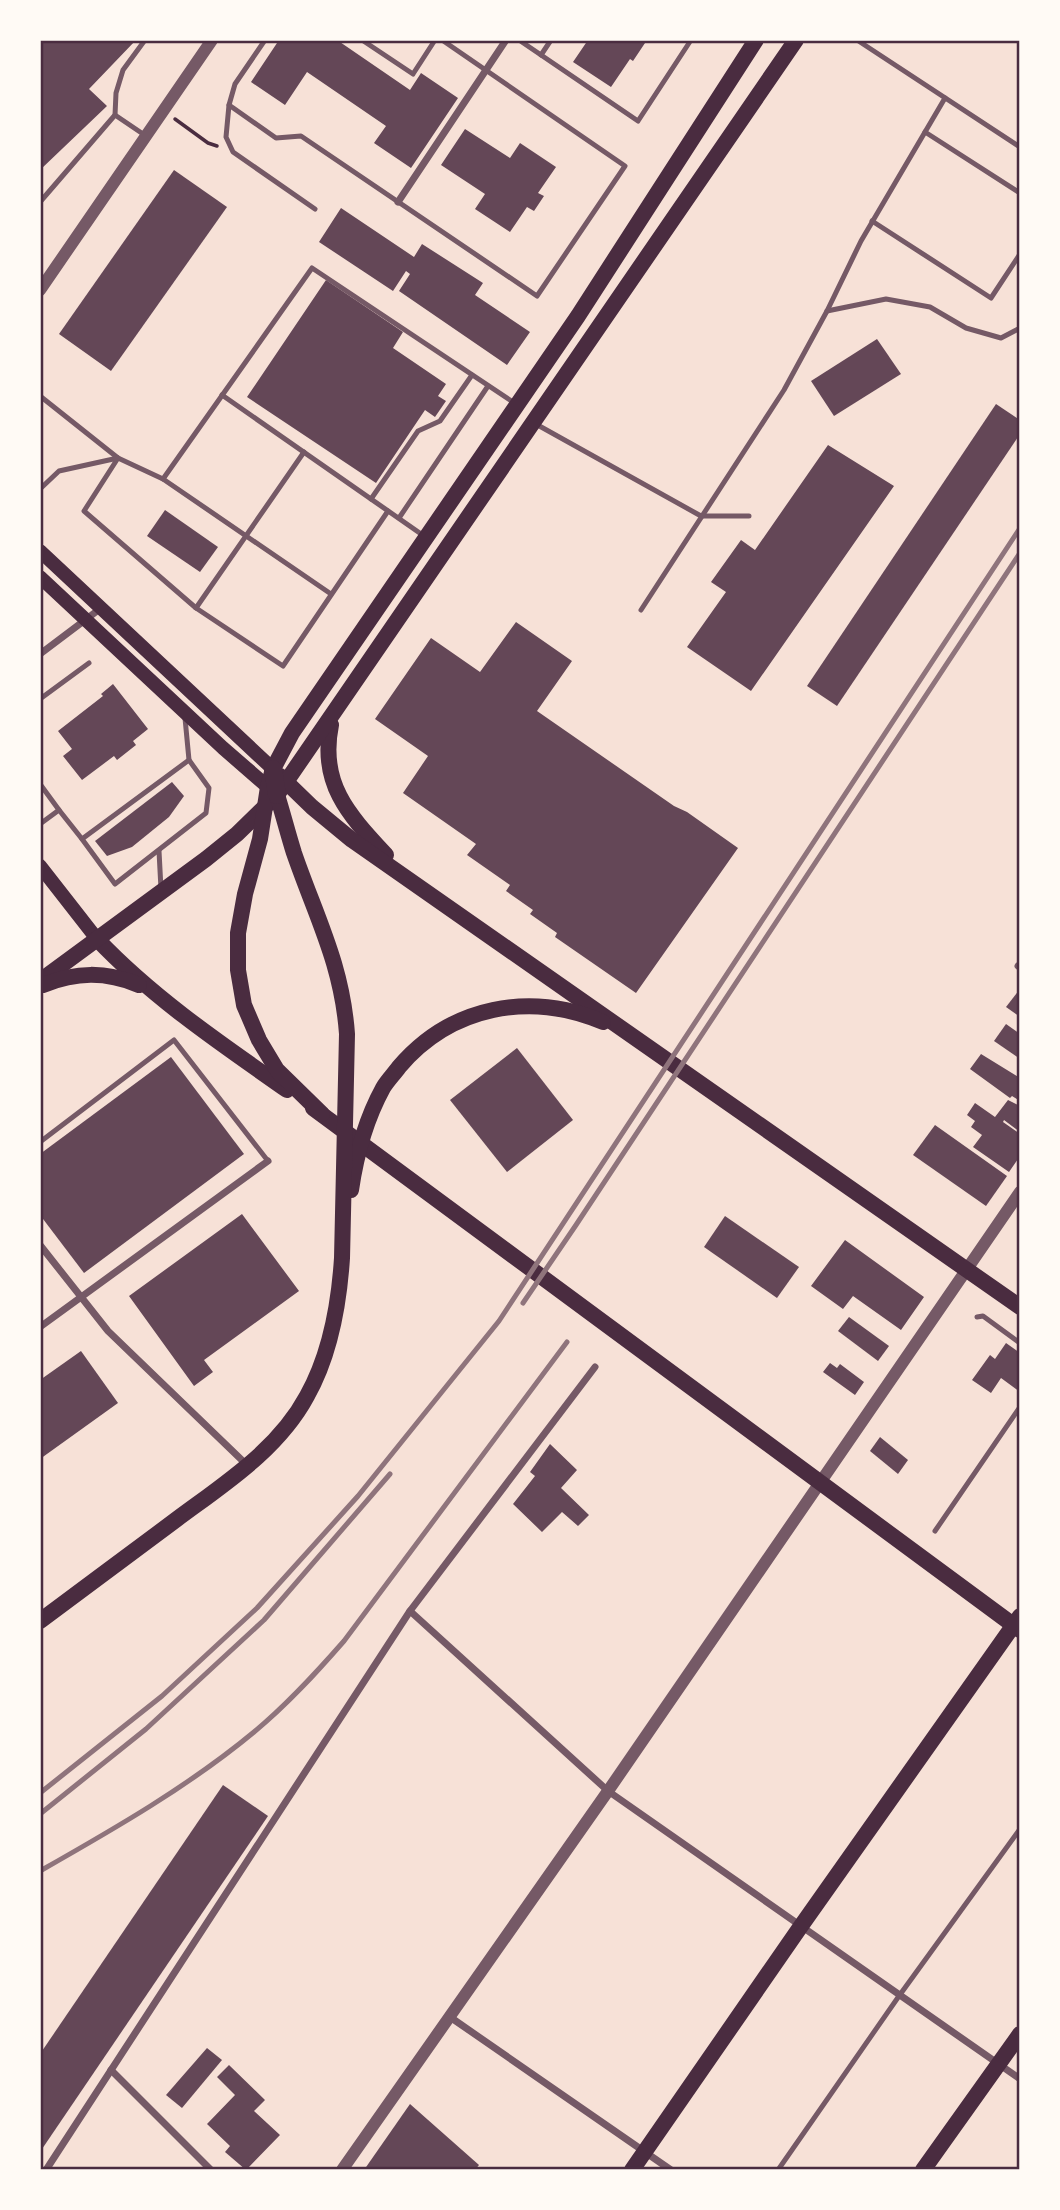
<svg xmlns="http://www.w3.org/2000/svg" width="1060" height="2210" font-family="'PT Sans',sans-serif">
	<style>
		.building { fill: #644757 }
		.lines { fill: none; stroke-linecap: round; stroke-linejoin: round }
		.path { stroke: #4a2c40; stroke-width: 3.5 }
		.service { stroke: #755966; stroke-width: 5 }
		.minor { stroke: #755966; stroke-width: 7 }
		.tertiary { stroke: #755966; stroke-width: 12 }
		.secondary { stroke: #4a2c40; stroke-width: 14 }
		.primary { stroke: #4a2c40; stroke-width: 16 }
		.trunk { stroke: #4a2c40; stroke-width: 18 }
		.rail { stroke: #8f747c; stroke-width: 5 }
		.neatline { fill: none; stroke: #4a2c40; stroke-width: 2.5 }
	</style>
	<rect width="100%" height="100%" fill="#f7e1d7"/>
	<g class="building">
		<path d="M40 40H136L89 89 107 106 40 170Z"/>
		<path d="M279 40H337L410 90 421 73 458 98 411 168 374 143 386 126 307 72 285 105 251 82Z"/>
		<path d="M588 40H647L633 61 630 59 611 87 573 62Z"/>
		<path d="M465 129 510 158 520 143 556 167 538 193 544 196 534 211 527 207 510 232 475 209 485 194 441 165Z"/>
		<path d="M174 170 227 207 111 371 59 334Z"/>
		<path d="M341 208 414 257 422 244 483 283 475 295 530 332 507 365 399 291 410 274 406 271 393 291 319 242Z"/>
		<path d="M326 280 403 332 393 348 446 384 438 396 446 401 435 417 425 410 376 483 247 397Z"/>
		<path d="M877 339 901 374 834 416 811 381Z"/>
		<path d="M996 404 1020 420V434L837 706 807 686Z"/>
		<path d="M828 445 894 486 751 691 687 647 726 592 711 582 741 540 755 550Z"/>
		<path d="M165 510 218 547 200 572 147 536Z"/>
		<path d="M516 622 572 661 537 711 674 806 687 812 738 848 636 993 555 937 557 933 530 914 533 910 506 891 510 885 467 855 476 844 403 793 428 756 375 719 431 638 480 672Z"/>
		<path d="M113 684 148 729 133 741 136 745 117 760 114 756 82 780 63 756 72 749 58 731 103 696 101 694Z"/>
		<path d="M172 782 184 796 169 817 132 847 107 856 95 841Z"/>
		<path d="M1020 989V1017L1006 1007Z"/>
		<path d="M1006 1024 1020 1034V1059L994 1041Z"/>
		<path d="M517 1048 573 1120 507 1172 450 1100Z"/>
		<path d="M981 1054 1020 1078V1101L1012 1096 1010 1098 970 1069Z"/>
		<path d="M171 1057 244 1154 84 1273 40 1215V1154Z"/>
		<path d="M1008 1100 1020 1106V1132L1004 1120 1003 1122 1020 1134V1156L1009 1172 973 1147 982 1135 971 1127 975 1121 967 1115 975 1103 995 1117Z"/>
		<path d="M935 1125 1007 1176 986 1206 913 1155Z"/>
		<path d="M242 1214 299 1291 204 1360 213 1372 194 1386 129 1296Z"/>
		<path d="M725 1216 799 1267 777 1298 704 1247Z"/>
		<path d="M845 1240 924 1297 901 1330 853 1296 843 1309 811 1286Z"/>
		<path d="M849 1317 889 1346 878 1361 838 1331Z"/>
		<path d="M1006 1343 1020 1353V1392L1001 1378 991 1393 972 1380 990 1355 995 1359Z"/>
		<path d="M81 1351 118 1403 40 1459V1380Z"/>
		<path d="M830 1363 837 1368 840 1364 864 1382 855 1395 823 1372Z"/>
		<path d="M880 1437 908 1460 898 1474 870 1451Z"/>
		<path d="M550 1444 577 1470 561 1488 589 1515 578 1526 562 1512 542 1532 513 1504 535 1476 530 1472Z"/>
		<path d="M223 1785 268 1816 40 2152V2054Z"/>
		<path d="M207 2048 222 2060 182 2108 166 2095Z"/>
		<path d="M229 2065 265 2100 254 2111 280 2135 246 2170 225 2152 230 2146 207 2124 235 2095 217 2077Z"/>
		<path d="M410 2104 479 2165 475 2170H364Z"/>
	</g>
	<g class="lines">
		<path class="path" d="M175 119 208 143 217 146"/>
		<g class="service">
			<path d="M265 40 235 84 229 105 276 138 301 136 537 296 625 166 442 40"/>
			<path d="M362 40 413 74 435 40"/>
			<path d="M519 40 638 121 691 40"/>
			<path d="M857 40 1020 147"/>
			<path d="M541 55 551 40"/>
			<path d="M229 105 226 137 233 152 315 209"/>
			<path d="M115 115 146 136"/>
			<path d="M925 132 1020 193"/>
			<path d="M40 202 115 115 116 93 123 70 145 40"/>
			<path d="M872 221 991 298 1020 254"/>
			<path d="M827 311 886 299 930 307 966 328 1001 338 1020 328"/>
			<path d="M222 395 424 536"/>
			<path d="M40 396 118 458 163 479 331 594"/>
			<path d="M534 423 701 516H749"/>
			<path d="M118 458 84 511 196 608 283 666 388 511"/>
			<path d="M163 479 312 268 516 404"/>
			<path d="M40 489 59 471 118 458"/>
			<path d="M371 499 418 431 440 421 472 375"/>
			<path d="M399 518 488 386"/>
			<path d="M196 608 304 452"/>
			<path d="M641 610 784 390 827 311 861 241 945 98"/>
			<path d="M40 699 89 663"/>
			<path d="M40 784 59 810"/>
			<path d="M40 824 59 810 82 839 189 760"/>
			<path d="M82 839 115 884 206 813 209 788 189 760 185 718"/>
			<path d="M159 851 161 889"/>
			<path d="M40 1142 174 1040 268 1161"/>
			<path d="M977 1317 983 1316 1020 1343"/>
			<path d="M935 1531 1020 1407"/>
			<path d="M778 2170 899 1996 1020 1829"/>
		</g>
		<g class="minor">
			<path d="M398 202 506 40"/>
			<path d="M40 654 101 608"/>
			<path d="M1018 966 1020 967"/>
			<path d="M40 1245 108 1331 248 1466"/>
			<path d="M40 1327 268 1161"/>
			<path d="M410 1611 608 1791 1020 2079"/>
			<path d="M450 2017 671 2170"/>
			<path d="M111 2070 211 2170"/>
			<path d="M46 2170 410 1611 595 1367"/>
		</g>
		<g class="tertiary">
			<path d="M40 290 212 40"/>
			<path d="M342 2170 608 1791 1020 1192"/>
		</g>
		<g class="secondary">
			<path d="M40 551 273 769"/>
			<path d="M40 577 223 748 276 794"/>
			<path d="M40 866 97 939"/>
		</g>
		<g class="primary">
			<path d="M331 725C319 784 349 815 386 855"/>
			<path d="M280 776 312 807 352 840 1020 1307"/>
			<path d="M97 939C152 997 221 1044 287 1090"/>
			<path d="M40 981 206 859 237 834 277 795 796 40"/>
			<path d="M43 985C76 972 105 971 139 985"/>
			<path d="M313 1108 1020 1630"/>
			<path d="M322 1114 277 1070 259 1040 244 1005 238 970V933L245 894 260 839 268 787 273 769 292 733 578 316 756 40"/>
			<path d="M351 1190C356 1156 366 1119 383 1088 387 1081 394 1074 399 1067 451 1006 530 991 603 1022"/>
			<path d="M40 1621C86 1587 131 1553 177 1519 224 1484 278 1450 307 1396 330 1355 339 1305 342 1258L347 1034C342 964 316 917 294 853 288 834 283 814 277 795"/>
			<path d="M632 2170 801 1926 1020 1616"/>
			<path d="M923 2170 1020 2034"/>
		</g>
		<path class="trunk" d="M273 769 277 795"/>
		<g class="rail">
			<path d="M523 1303 576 1225 1020 553"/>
			<path d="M40 1793 162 1696 257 1608 358 1496 499 1321 1020 528"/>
			<path d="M40 1814 146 1729 264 1620 390 1474"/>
			<path d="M40 1871C114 1829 189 1786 254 1732 287 1705 316 1673 344 1641L567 1342"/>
		</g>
	</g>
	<rect width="1060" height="2210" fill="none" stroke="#fffaf5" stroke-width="84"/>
	<rect x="42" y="42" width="976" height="2126" class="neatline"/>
</svg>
